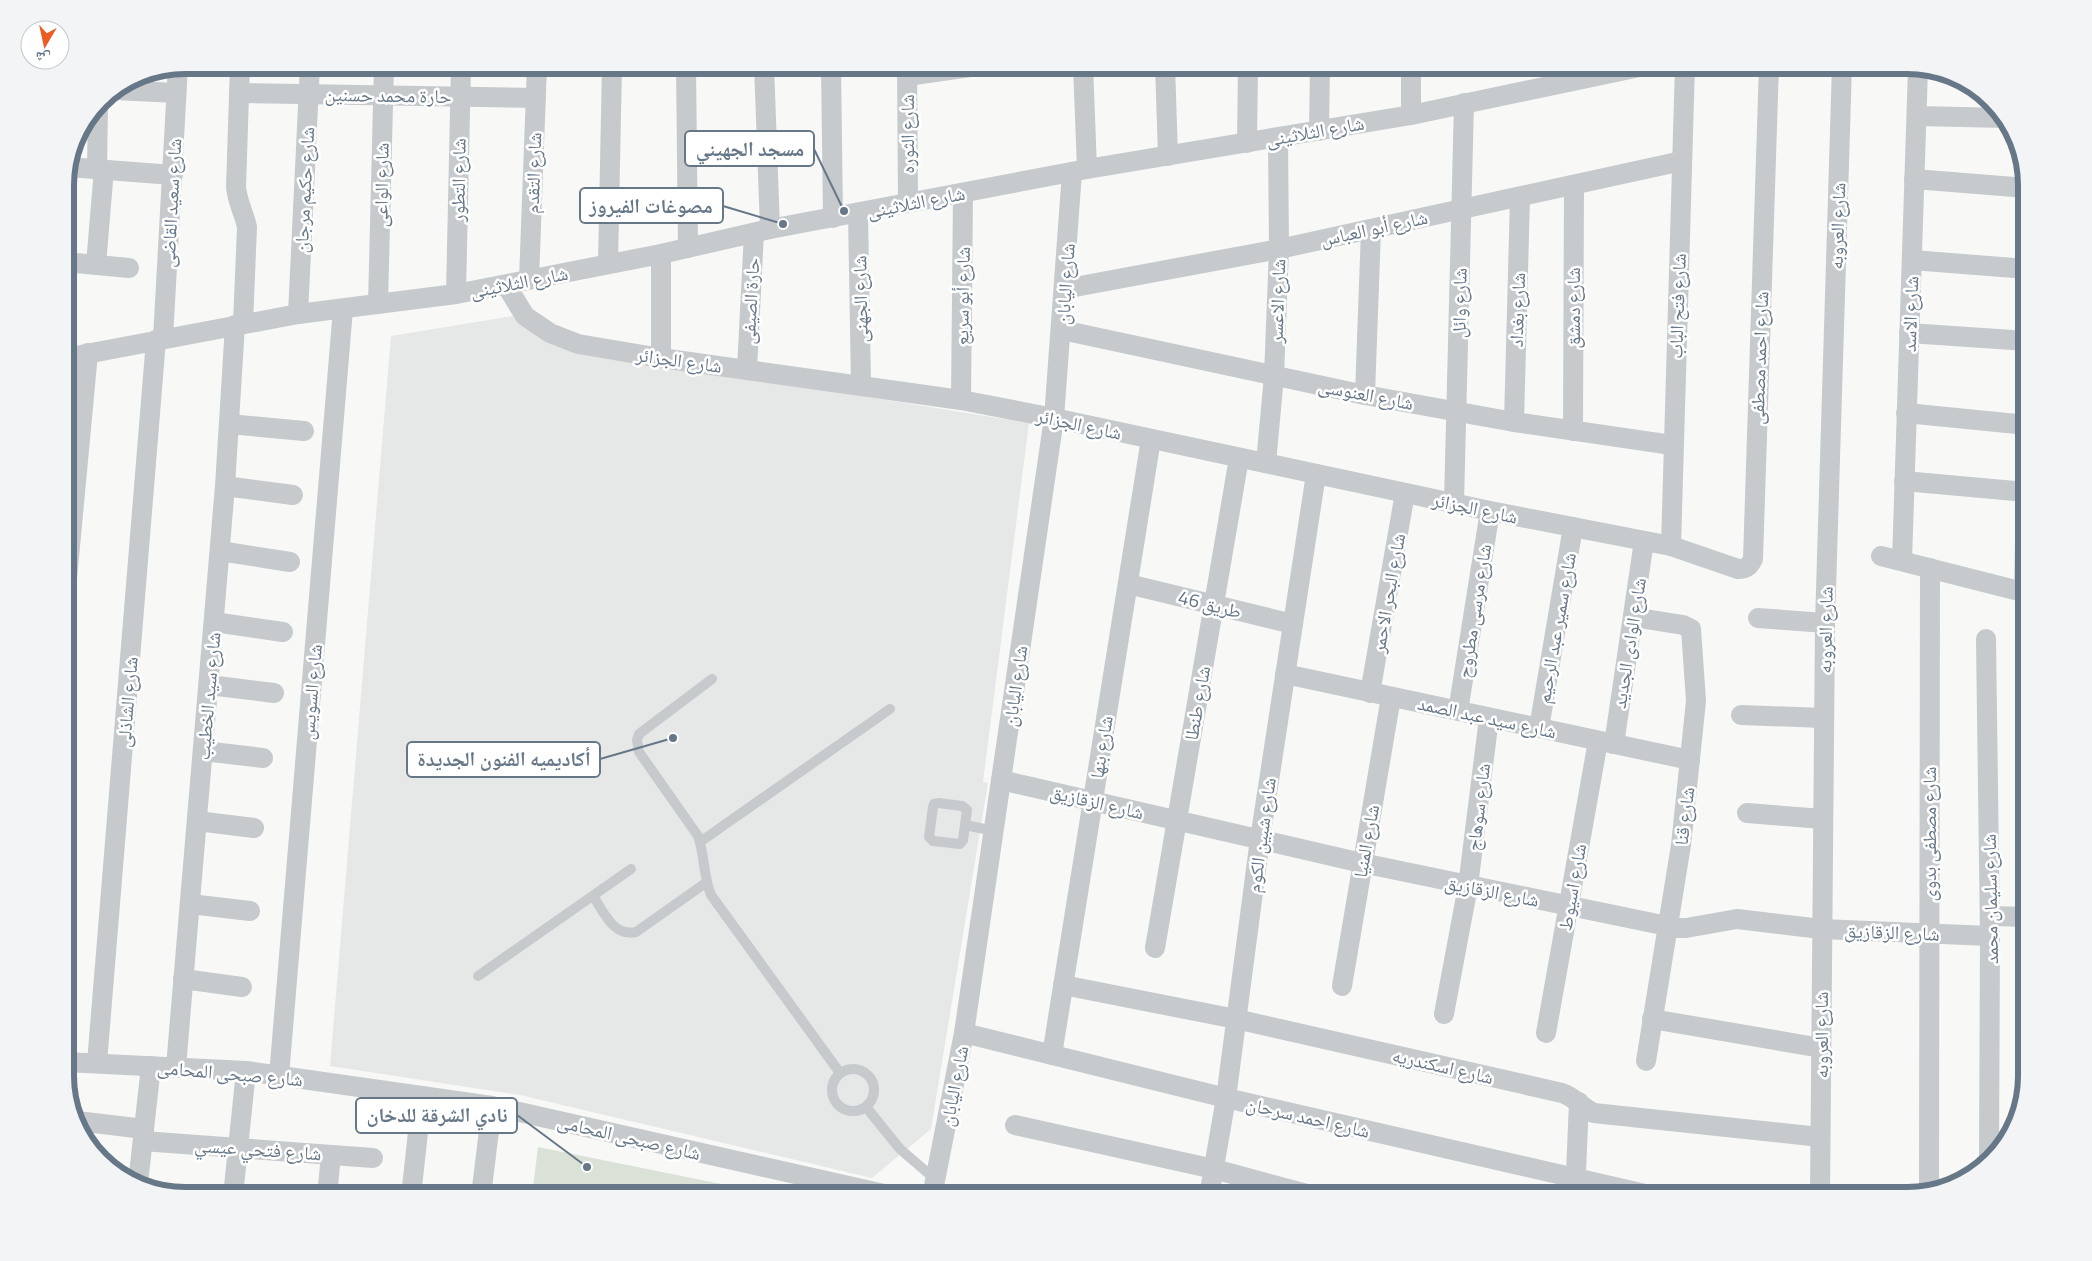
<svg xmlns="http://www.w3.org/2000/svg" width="2092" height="1261" font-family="'Titillium Web','Noto Naskh Arabic',sans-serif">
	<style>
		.built { fill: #e6e7e7 }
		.green { fill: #dae1d6 }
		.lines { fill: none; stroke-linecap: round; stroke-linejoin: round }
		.service { stroke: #c6cacd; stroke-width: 10 }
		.minor { stroke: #c6cacd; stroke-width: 20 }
		.labels { text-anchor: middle; stroke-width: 5; stroke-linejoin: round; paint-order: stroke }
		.street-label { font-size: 19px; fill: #678; stroke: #fff }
		.rim { fill: none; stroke: #678; stroke-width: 6 }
		.leader { fill: none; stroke: #678; stroke-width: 2 }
		.callout-dot { fill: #678; stroke: #fff; stroke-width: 2 }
		.callout { fill: #fff; stroke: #678; stroke-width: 2 }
		.callout-label { font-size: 20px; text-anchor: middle; font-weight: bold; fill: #678 }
	</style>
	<rect width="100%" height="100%" fill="#f8f8f6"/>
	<path class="built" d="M513 316 562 348 1029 423 983 782 988 783 931 1129 872 1178 520 1095 330 1066 391 336Z"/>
	<path class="green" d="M538 1147 741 1188 740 1196H532Z"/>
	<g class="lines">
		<g class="service">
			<path d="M712 679 639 734 637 740 639 752 698 836C705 855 703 876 711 895L840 1073"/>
			<path d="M939 803 962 806 967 810 963 840 960 844 933 841 929 837 933 807 934 804Z"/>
			<path d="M965 825 994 831"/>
			<path d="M700 842 890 709"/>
			<path d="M593 896C604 912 613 937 636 932L707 882"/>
			<path d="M478 976 631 869"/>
			<circle cx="853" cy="1090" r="21"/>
			<path d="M866 1107 900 1149 936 1180"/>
		</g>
		<g class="minor">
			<path d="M240 65 236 187C237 201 244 213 247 227L243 324"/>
			<path d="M686 65 688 248"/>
			<path d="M764 65 770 229"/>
			<path d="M831 65 833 218"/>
			<path d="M907 65 908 203"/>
			<path d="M1083 65 1087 169"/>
			<path d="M1165 65 1168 156"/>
			<path d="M907 76 984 65"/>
			<path d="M115 90 176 93"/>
			<path d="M239 93 536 98"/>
			<path d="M1411 115V65"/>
			<path d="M1917 116 2004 118"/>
			<path d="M1319 131 1320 65"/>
			<path d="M1247 143 1248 65"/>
			<path d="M68 167 173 175"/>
			<path d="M97 169 98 103"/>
			<path d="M1914 179 2027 188"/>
			<path d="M858 213 861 386"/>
			<path d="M1912 260 2027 269"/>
			<path d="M65 262 129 268"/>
			<path d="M608 264 612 65"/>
			<path d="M96 265 104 169"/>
			<path d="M529 280 537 65"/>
			<path d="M506 285 525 316 550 333 578 344 661 358 961 400 1054 418 1490 511 1671 546 1738 569C1746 569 1749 567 1753 559L1769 65"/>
			<path d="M1064 289 1279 249 1682 161"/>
			<path d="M456 294 461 65"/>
			<path d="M378 304 384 65"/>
			<path d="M298 314 310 65"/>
			<path d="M1062 330 1365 395 1514 422 1672 445"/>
			<path d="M1909 333 2027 341"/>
			<path d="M163 339 178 66"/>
			<path d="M65 358 298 314 456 294 661 254 770 229 1087 169 1411 115 1649 65"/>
			<path d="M661 358V254"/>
			<path d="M747 369 754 233"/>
			<path d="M1365 395 1371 229"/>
			<path d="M961 400 963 193"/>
			<path d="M1906 413 2027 425"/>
			<path d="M1514 422 1520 197"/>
			<path d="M229 424 304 431"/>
			<path d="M1573 431 1574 185"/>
			<path d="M1266 463 1274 376 1279 249 1278 138"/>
			<path d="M1904 481 2026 492"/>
			<path d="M225 486 293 495"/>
			<path d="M1454 503 1464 103"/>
			<path d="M1671 546 1685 65"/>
			<path d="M220 551 290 562"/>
			<path d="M1881 556 2027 593"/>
			<path d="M1902 561 1918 68"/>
			<path d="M1128 584 1293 624"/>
			<path d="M2024 592 2027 440"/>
			<path d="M65 600 88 353"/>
			<path d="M1633 617 1683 625 1691 629 1696 701 1681 845 1646 1061"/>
			<path d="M1758 618 1825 623"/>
			<path d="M214 622 283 632"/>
			<path d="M1986 639 1990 936 1989 1158"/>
			<path d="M1285 674 1690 760"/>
			<path d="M209 685 274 693"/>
			<path d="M1370 693 1405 493"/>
			<path d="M1458 711 1490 511"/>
			<path d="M1741 715 1823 718"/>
			<path d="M1539 728 1573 527"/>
			<path d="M1614 744 1644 541"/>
			<path d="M203 751 263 758"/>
			<path d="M1001 780 1362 863 1677 928H1686L1737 919 1821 929 1990 936"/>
			<path d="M1747 813 1823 819"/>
			<path d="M197 821 254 828"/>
			<path d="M190 904 250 911"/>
			<path d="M1990 916 2027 917"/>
			<path d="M1155 948 1239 458"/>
			<path d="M183 979 242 987"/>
			<path d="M1063 985 1236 1019 1562 1093C1575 1097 1582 1108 1594 1113L1820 1137"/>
			<path d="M1342 986 1391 697"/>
			<path d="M1444 1014 1468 886 1489 718"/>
			<path d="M1652 1019 1821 1048"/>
			<path d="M964 1033 1226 1098 1654 1196"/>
			<path d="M1546 1033 1598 741"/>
			<path d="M1052 1055 1151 439"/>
			<path d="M65 1062 246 1071 492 1106 893 1196"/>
			<path d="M97 1063 156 340"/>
			<path d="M176 1067 225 486 235 325"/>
			<path d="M279 1076 343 309"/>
			<path d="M77 1121 144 1129"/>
			<path d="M1015 1125 1214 1169 1314 1196"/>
			<path d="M143 1141 373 1158"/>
			<path d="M138 1183 151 1066"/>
			<path d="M1929 1190 1930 568"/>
			<path d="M233 1196 246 1071"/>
			<path d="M327 1196 331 1155"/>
			<path d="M411 1196 422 1096"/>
			<path d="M481 1196 492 1106"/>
			<path d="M932 1196 964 1033 1054 418 1072 172"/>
			<path d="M1209 1196 1226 1098 1260 839 1316 474"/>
			<path d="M1575 1196 1579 1102"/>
			<path d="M1820 1196 1825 623 1842 65"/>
		</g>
	</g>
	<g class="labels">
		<g class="street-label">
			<text transform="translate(388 95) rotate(1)" y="7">حارة محمد حسنين</text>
			<text transform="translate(1315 131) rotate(-10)" y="7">شارع الثلاثينى</text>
			<text transform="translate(907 134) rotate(-90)" y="7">شارع الثوره</text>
			<text transform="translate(533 173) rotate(-88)" y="7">شارع التقدم</text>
			<text transform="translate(458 180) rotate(-89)" y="7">شارع التطور</text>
			<text transform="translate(381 185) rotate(-89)" y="7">شارع الواعى</text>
			<text transform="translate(304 190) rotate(-87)" y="7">شارع حكيم مرجان</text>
			<text transform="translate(916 202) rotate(-11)" y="7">شارع الثلاثينى</text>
			<text transform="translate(171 203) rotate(-87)" y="7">شارع سعيد القاضى</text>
			<text transform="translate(1837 226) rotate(-88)" y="7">شارع العروبه</text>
			<text transform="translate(1374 228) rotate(-12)" y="7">شارع أبو العباس</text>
			<text transform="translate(519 282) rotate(-11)" y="7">شارع الثلاثينى</text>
			<text transform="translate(1065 284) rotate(-86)" y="7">شارع اليابان</text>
			<text transform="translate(962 296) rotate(-89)" y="7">شارع أبو سريع</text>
			<text transform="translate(860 299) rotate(-91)" y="7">شارع الجهنى</text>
			<text transform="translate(750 301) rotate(-87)" y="7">حارة الصيفى</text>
			<text transform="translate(1277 301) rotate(-88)" y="7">شارع الاعسر</text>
			<text transform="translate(1459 303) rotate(-89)" y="7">شارع وائل</text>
			<text transform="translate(1677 306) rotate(-88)" y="7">شارع فتح الباب</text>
			<text transform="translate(1573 308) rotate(-90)" y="7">شارع دمشق</text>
			<text transform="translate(1517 310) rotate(-88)" y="7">شارع بغداد</text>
			<text transform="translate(1910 314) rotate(-88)" y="7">شارع الاسد</text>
			<text transform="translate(1759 358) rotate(-88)" y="7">شارع احمد مصطفى</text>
			<text transform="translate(679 360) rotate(8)" y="7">شارع الجزائر</text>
			<text transform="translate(1366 394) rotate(11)" y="7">شارع العنوسى</text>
			<text transform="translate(1079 424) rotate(12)" y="7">شارع الجزائر</text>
			<text transform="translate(1475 508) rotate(12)" y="7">شارع الجزائر</text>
			<text transform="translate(1388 593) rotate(-80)" y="7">شارع البحر الاحمر</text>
			<text transform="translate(1210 604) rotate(14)" y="7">طريق 46</text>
			<text transform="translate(1474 611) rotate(-81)" y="7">شارع مرسى مطروح</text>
			<text transform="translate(1556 628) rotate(-80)" y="7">شارع سمير عبد الرحيم</text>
			<text transform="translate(1825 630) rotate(-89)" y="7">شارع العروبه</text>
			<text transform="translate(1629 643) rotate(-81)" y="7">شارع الوادى الجديد</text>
			<text transform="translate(1015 686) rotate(-82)" y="7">شارع اليابان</text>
			<text transform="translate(311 692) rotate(-85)" y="7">شارع السويس</text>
			<text transform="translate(208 696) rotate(-85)" y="7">شارع سيد الخطيب</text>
			<text transform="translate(127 702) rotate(-85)" y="7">شارع الشاذلى</text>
			<text transform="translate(1197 703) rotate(-80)" y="7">شارع طنطا</text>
			<text transform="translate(1487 717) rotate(12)" y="7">شارع سيد عبد الصمد</text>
			<text transform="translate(1101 747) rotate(-81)" y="7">شارع بنها</text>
			<text transform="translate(1097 802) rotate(13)" y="7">شارع الزقازيق</text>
			<text transform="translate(1478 807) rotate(-83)" y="7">شارع سوهاج</text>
			<text transform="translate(1684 816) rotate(-83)" y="7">شارع قنا</text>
			<text transform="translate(1929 834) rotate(-90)" y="7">شارع مصطفى بدوى</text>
			<text transform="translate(1261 835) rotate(-82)" y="7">شارع شبين الكوم</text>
			<text transform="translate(1366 841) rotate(-80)" y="7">شارع المنيا</text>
			<text transform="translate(1572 887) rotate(-80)" y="7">شارع اسيوط</text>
			<text transform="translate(1492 891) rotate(11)" y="7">شارع الزقازيق</text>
			<text transform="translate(1990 899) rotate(-91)" y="7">شارع سليمان محمد</text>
			<text transform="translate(1892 932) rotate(2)" y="7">شارع الزقازيق</text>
			<text transform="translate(1821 1035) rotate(-90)" y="7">شارع العروبه</text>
			<text transform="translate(1443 1066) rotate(13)" y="7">شارع اسكندريه</text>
			<text transform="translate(230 1073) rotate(5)" y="7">شارع صبحى المحامى</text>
			<text transform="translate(954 1086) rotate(-79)" y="7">شارع اليابان</text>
			<text transform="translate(1308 1117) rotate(13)" y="7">شارع احمد سرحان</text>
			<text transform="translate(629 1137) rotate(13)" y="7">شارع صبحى المحامى</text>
			<text transform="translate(258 1149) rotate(4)" y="7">شارع فتحي عيسي</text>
		</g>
	</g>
	<path d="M0 0H2092V1261H0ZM185 74H1907A111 111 0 0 1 2018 185V1076A111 111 0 0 1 1907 1187H185A111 111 0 0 1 74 1076V185A111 111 0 0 1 185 74Z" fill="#f3f4f5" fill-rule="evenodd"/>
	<path class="rim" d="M185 74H1907A111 111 0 0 1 2018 185V1076A111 111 0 0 1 1907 1187H185A111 111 0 0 1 74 1076V185A111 111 0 0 1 185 74Z"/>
	<path class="leader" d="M844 211L814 149M783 224L723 206M673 738L600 759M587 1167L517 1115"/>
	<g class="callout-dot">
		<circle cx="844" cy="211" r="5"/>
		<circle cx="783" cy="224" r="5"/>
		<circle cx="673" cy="738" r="5"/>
		<circle cx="587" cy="1167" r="5"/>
	</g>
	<g class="callout">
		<rect x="685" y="131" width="129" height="35" rx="5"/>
		<rect x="580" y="188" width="143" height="35" rx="5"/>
		<rect x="407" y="742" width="193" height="35" rx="5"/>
		<rect x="356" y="1098" width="161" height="35" rx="5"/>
	</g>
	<g class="callout-label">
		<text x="750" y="156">مسجد الجهيني</text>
		<text x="651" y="213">مصوغات الفيروز</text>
		<text x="504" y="766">أكاديميه الفنون الجديدة</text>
		<text x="437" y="1122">نادي الشرقة للدخان</text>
	</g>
	<g transform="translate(45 45) rotate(189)"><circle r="24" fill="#ffffff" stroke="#c2c9cf"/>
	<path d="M0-4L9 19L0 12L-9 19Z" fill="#ea5c24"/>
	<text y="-8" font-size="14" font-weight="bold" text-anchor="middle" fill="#667788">ش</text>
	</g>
</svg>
